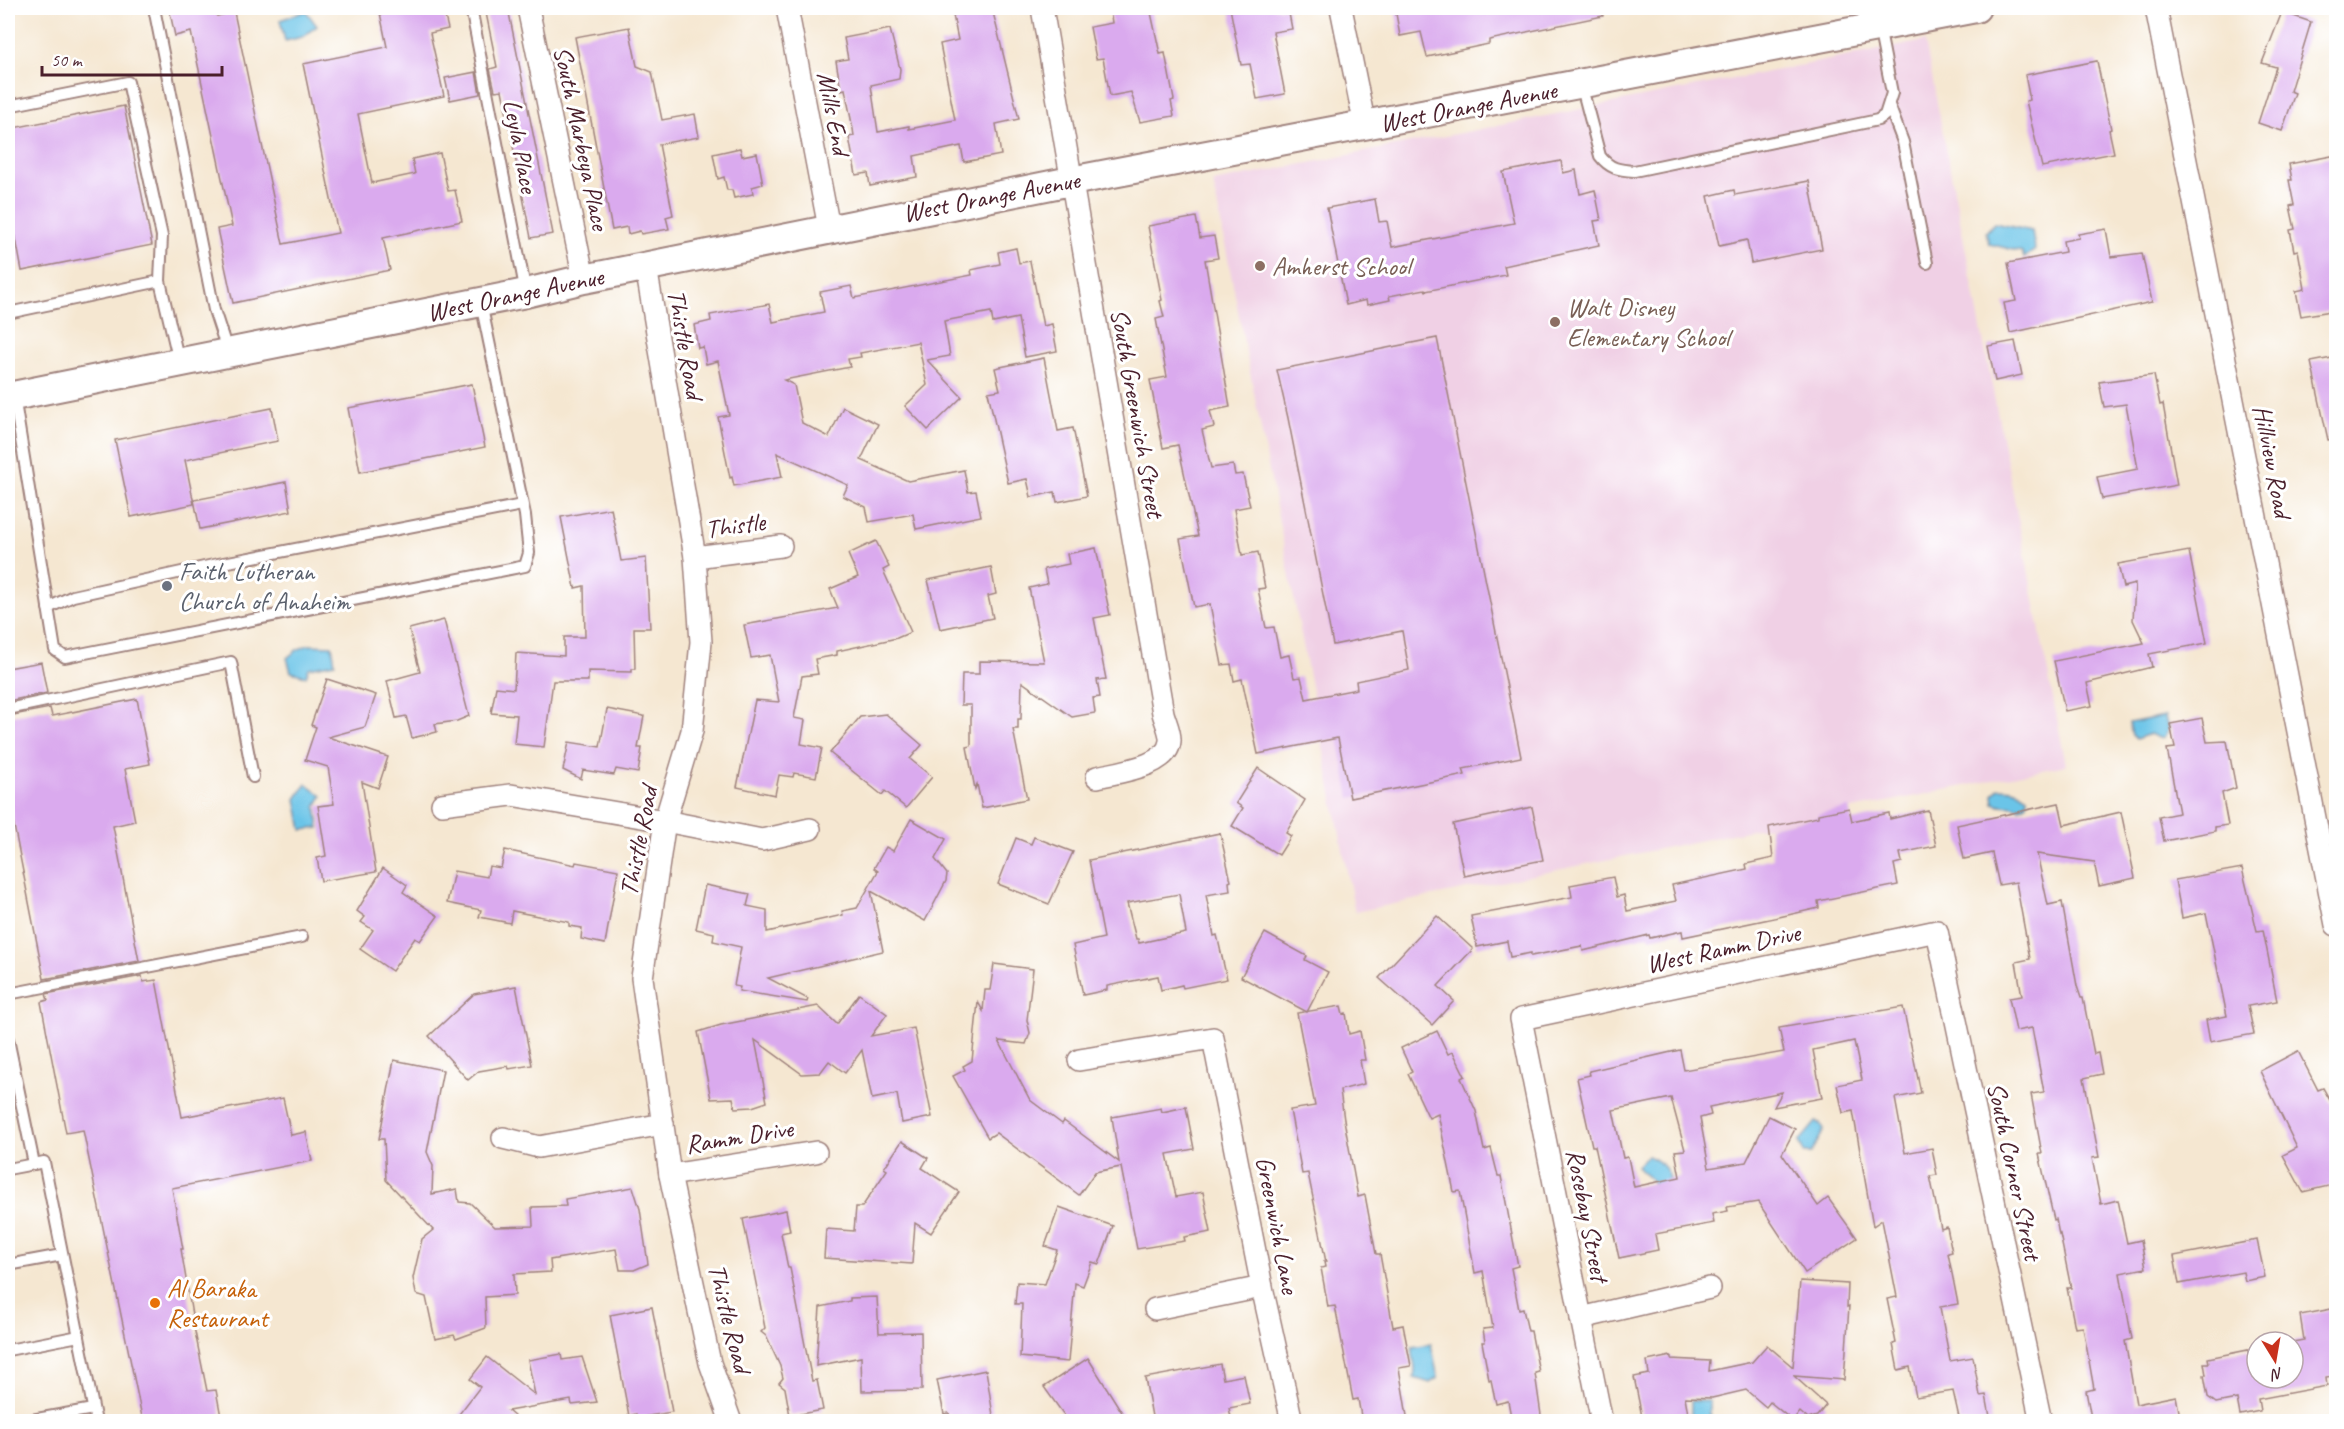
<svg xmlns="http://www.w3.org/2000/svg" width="2344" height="1429" font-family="Caveat,sans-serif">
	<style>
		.built { fill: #f0d0e5 }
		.water { fill: #6ac4e8; stroke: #5a728a; stroke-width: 1.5 }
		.building { fill: #daaaee; fill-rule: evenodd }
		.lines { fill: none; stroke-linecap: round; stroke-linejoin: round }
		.lane-casing { stroke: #a0837e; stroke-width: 14 }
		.street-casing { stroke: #a0837e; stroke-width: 24 }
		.secondary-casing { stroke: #a0837e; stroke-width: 32 }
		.lane { stroke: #fff; stroke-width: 10 }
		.street { stroke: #fff; stroke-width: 21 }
		.secondary { stroke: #fff; stroke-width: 28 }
		.education-dot { fill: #8d6e63; stroke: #fff; stroke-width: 2 }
		.worship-dot { fill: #6b7280; stroke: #fff; stroke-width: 2 }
		.food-dot { fill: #e8710a; stroke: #fff; stroke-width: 2 }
		.labels { text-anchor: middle; stroke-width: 6; stroke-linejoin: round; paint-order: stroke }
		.street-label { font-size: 26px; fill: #4a1f2b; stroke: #fff }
		.education-label { font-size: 26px; fill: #785e54; stroke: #fff; text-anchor: start }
		.worship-label { font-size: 26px; fill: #5b616d; stroke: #fff; text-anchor: start }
		.food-label { font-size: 26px; fill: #c56008; stroke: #fff; text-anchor: start }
	</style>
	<rect width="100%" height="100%" fill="#fff"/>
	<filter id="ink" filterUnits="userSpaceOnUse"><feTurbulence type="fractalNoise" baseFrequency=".0167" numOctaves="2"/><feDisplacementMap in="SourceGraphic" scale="12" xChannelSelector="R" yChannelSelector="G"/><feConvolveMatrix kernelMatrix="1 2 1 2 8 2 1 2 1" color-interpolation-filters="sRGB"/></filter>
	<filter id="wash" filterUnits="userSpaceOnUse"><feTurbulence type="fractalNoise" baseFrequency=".008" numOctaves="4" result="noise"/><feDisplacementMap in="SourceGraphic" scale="24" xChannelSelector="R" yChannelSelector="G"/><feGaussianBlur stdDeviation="1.35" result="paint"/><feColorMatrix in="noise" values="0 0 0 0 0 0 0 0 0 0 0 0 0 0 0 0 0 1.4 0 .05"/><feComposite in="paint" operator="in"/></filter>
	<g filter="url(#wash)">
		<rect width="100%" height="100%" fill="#f5e7d1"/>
		<path class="built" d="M1925 41 2066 765 1355 912 1213 182Z"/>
		<g class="water">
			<path d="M306 11 317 26 302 37 285 41 280 20Z"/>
			<path d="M1994 223 2032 231 2035 250 2024 258 2022 252 1989 244 1986 232Z"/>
			<path d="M308 645 332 646 335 663 309 668 306 676 291 672 287 658 297 650Z"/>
			<path d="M2165 716 2168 730 2164 737 2159 738 2150 734 2136 739 2132 735 2129 723Z"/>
			<path d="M306 784 322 796 316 806 319 828 302 830 296 799Z"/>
			<path d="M1999 788C2009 788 2020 789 2027 797L2026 805 2020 808C2011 804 2002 807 1994 803L1993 795Z"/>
			<path d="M1816 1122 1820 1123 1824 1129C1823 1132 1813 1151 1811 1153H1804L1799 1142Z"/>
			<path d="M1647 1156C1658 1159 1668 1168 1670 1179L1655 1186C1650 1175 1642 1175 1637 1166Z"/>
			<path d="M1431 1344 1438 1378 1430 1383 1414 1378 1415 1369 1412 1347Z"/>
			<path d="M1691 1401H1709V1414L1715 1421H1691Z"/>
		</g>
		<g id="blocks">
			<g class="building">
				<path d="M169 8H215L217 16 234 12 283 244 338 233 303 64 387 47 379 8H443L448 29 430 33 444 96 358 114 372 183 415 174 412 159 440 153 448 191 455 190 462 221 383 238 390 270 233 303 217 229 232 226 191 32 175 36Z"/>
				<path d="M485 8H508L553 234 531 238 502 90 495 91 490 69 497 67Z"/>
				<path d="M986 8H992L1019 119 996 124 1001 155 964 162 961 146 914 156 917 177 870 186 868 173 856 175 849 137 854 136 853 129 845 89 841 90 836 61 848 59 844 38 890 29 900 69 899 79 871 85 878 132 909 126V129L955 120 940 44 958 40 953 15Z"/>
				<path d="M1110 8H1150L1160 54 1165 53 1174 100 1171 101 1174 116 1140 122 1131 92 1110 96 1103 58 1096 59 1090 27 1112 23Z"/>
				<path d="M1230 8H1288L1292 29 1273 32 1285 94 1257 99 1250 64 1241 65Z"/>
				<path d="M1395 8H1602L1603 16 1489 40V44L1427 57 1421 32 1400 36Z"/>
				<path d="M2282 12 2311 22 2290 91 2295 93 2282 131 2258 123 2276 67 2262 63Z"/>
				<path d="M629 27 637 66 652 72 662 120 695 114 699 137 659 144 673 215 666 217 669 229 641 234 640 231 628 234 627 227 612 230 575 37Z"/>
				<path d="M2097 61 2111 129 2109 130 2114 153 2042 167 2026 101 2030 100 2025 75Z"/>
				<path d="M476 72 480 94 450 100 445 78Z"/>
				<path d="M124 106 152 245 22 271 8 196V129Z"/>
				<path d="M740 148 742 156 757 153 763 184 752 187 753 194 734 198 732 190H727L724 177 718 179 713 154Z"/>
				<path d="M2337 155V310L2301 316 2296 291 2305 289 2298 250 2294 251 2290 230 2295 229 2290 206 2294 205 2289 180H2292L2289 164Z"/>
				<path d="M1561 161 1563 173 1576 170 1580 194 1595 190 1601 220 1594 221 1599 245 1504 266 1506 275 1426 291 1425 289 1389 296 1390 300 1367 305 1366 300 1346 305 1327 208 1375 199 1379 222 1387 221 1392 247 1514 223 1503 172Z"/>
				<path d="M1809 181 1822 249 1751 263 1747 240 1719 246 1708 196 1734 190 1735 195Z"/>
				<path d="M1196 217 1200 238 1214 236 1218 258 1205 260 1230 407 1210 411 1214 427 1202 430 1211 468 1233 465 1235 475 1243 474 1250 506 1234 509 1242 555 1258 552 1265 588 1258 589 1266 628 1274 627 1280 657 1289 655 1294 678 1301 677 1306 699 1357 689 1356 681 1409 670 1402 631 1333 645 1288 418 1277 370 1437 338 1521 757 1463 769 1465 775 1350 798 1338 738 1258 754 1242 679 1234 681 1231 664 1222 665 1210 604 1194 607 1180 539 1198 536 1178 445 1163 448 1150 380 1167 377 1156 319 1164 317 1160 301 1162 300 1148 226Z"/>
				<path d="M2106 229 2111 257 2142 253 2152 302 2010 333 2004 303 2016 301 2008 263 2065 252 2063 241 2079 238 2078 234Z"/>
				<path d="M1016 248 1019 263 1030 261 1043 326 1052 324 1057 351 1025 357 1018 318 993 323 991 312 944 321 950 356 927 360 962 397 928 430 905 406 927 385 918 342 860 353 861 357 848 359 850 367 784 380 794 385 802 423 829 437 843 407 878 424 861 460 908 481 964 470 968 492 976 491 981 516 916 529 913 514 869 522 866 507 843 496 848 485 777 453 782 477 734 486 732 477 730 478 718 417 729 415 718 361 706 364 703 347 698 348 694 325 711 321 710 315 769 304 773 322 824 312 820 292 851 286 854 298 972 275 971 270 1000 264 998 252Z"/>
				<path d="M2015 341 2022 375 1995 381 1988 346Z"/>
				<path d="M2337 357V439L2328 440 2311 362Z"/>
				<path d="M1044 358 1058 431 1073 428 1087 496 1057 502 1055 492 1031 497 1027 479 1008 483 988 392 1000 390 995 368Z"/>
				<path d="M2154 375 2160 405 2163 404 2177 485 2102 499 2097 477 2138 469 2126 404 2104 407 2099 382Z"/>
				<path d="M472 384 485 447 360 472 348 408Z"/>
				<path d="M272 408 278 441 185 460 194 504 131 517 115 440Z"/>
				<path d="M286 482 291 511 200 529 194 500Z"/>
				<path d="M611 508 621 561 646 558 650 628H634L635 669H632V672L588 671V681H553L544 747 514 744 517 715 491 713 496 687 514 689 516 653 564 656V637H585L584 586 575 588 561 517Z"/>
				<path d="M876 541 889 567 883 570 911 632 897 638 837 651V655L815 659 818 674 802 676 794 718 805 720 801 744 822 748 816 777 794 773 793 777 779 775 775 795 737 787 755 700 779 702 770 655 751 658 744 625 838 608 830 589 858 577 848 554Z"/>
				<path d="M1096 548 1110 615 1094 618 1106 679 1097 680 1100 697 1093 698 1095 713 1072 717 1022 682 1021 719H1018V729H1013L1027 799 982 808 977 784 975 789 967 747 971 746V705H961L962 674H979V661L1044 662 1029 588 1047 584 1044 569 1069 564 1067 554Z"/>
				<path d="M2189 551 2207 643 2149 654 2152 667 2087 683 2092 706 2065 711 2054 661 2144 643 2133 620 2135 584 2123 587 2118 564Z"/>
				<path d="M991 567 996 594 988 596 993 618 940 629 928 580Z"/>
				<path d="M444 620 469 716 457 721 435 724 437 732 412 738 406 716 396 718 387 681 420 672 409 629Z"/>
				<path d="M41 662 47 693 8 701V668Z"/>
				<path d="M327 679 376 695 365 727 328 737 388 757 378 788 362 782 376 872 321 881 317 858 326 856 318 806 334 804 328 767 305 760 316 727 311 725Z"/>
				<path d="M137 699 150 764 125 769 135 821 113 826 139 961 44 979 8 795V716L50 708 52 716Z"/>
				<path d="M607 709 644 716 638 748H642L638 773 616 769 614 775 583 770 581 779 563 770 569 742 600 747Z"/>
				<path d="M886 714 922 745 910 759 932 777 906 808 885 791 882 795 830 753 860 717Z"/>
				<path d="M2202 718 2207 742 2227 741 2236 788 2222 793 2228 825 2215 827V831L2164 841 2159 817 2179 813 2167 749 2175 748 2170 724Z"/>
				<path d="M1258 768 1305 800 1286 833 1291 836 1279 855 1232 826 1243 808 1236 803Z"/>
				<path d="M2059 803 2064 825 2121 812 2135 878 2099 886 2094 862 2037 854 2048 905 2062 902 2077 986 2081 998H2083L2094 1054 2098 1053 2102 1074 2084 1078 2099 1157 2092 1158 2101 1204 2118 1200 2127 1243 2141 1240 2146 1268 2120 1273 2132 1339 2125 1341 2136 1404 2176 1396 2181 1422H2093L2091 1418 2086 1391 2094 1389 2083 1327 2075 1328 2067 1288H2071L2060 1234 2059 1235 2056 1219 2054 1220 2039 1154H2042L2031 1094 2044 1092 2032 1028 2016 1031 2009 998 2022 996 2016 962 2030 959 2016 882 1999 885 1992 853 1964 859 1957 825Z"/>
				<path d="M1532 807 1543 860 1464 876 1453 824Z"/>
				<path d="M1849 808 1852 821 1889 813 1890 819 1928 810 1936 846 1900 853 1902 862 1894 864 1898 885 1818 901 1819 908 1779 917 1683 937 1682 931 1650 938 1649 935 1583 951 1582 946 1531 956V953L1510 957 1507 941 1477 947 1471 916 1572 897 1570 885 1613 877 1617 897 1624 895 1627 911 1676 901 1672 885 1747 869 1746 864 1773 858 1769 827 1818 817V814Z"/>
				<path d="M911 819 946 839 935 859 947 874 946 881 925 921 871 891 883 951 768 978 808 999 807 1002 739 991 740 987 734 986 741 947 713 941 714 933 696 929 705 885 750 894 747 906 767 910V932L843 915 842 911 857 908 878 871 874 868 886 847 893 851Z"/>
				<path d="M1220 833 1231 881 1229 882 1230 891 1206 895 1214 936 1217 935 1227 979 1183 988 1182 985 1161 990 1158 976 1107 986V990L1083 995 1073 945 1104 938 1089 860ZM1179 894 1186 933 1139 943 1138 939H1136L1127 903Z"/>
				<path d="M1034 837 1073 852 1049 904 998 884 1016 838 1031 844Z"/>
				<path d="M505 850 575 865 576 862 618 870 605 944 581 939 582 928 569 926V922L512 911 510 923 479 917 481 910 447 903 454 871 487 877 489 866 501 868Z"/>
				<path d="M383 868 407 885 403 892 438 916 420 941 415 938 392 971 360 949 373 930 361 922 365 917 357 911Z"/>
				<path d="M2242 868 2257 931 2263 930 2277 1001 2248 1006 2254 1034 2210 1042 2206 1020 2227 1016 2206 913 2182 918 2175 880Z"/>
				<path d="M1437 916 1473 949 1438 986 1454 1001 1432 1025 1379 978Z"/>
				<path d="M1265 933 1307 956 1305 960 1328 972 1307 1012 1241 977Z"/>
				<path d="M994 964 1033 969 1027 1020 1030 1033 1026 1044 999 1041 1030 1100 1062 1124 1064 1121 1119 1162 1112 1117 1161 1108 1162 1112 1186 1107 1194 1149 1167 1154 1176 1197 1203 1192 1211 1232 1184 1237 1185 1241 1137 1249 1121 1167 1095 1172 1079 1195 996 1133 988 1138 953 1076 965 1070 963 1066 972 1061 978 1002 983 1011 985 990H990Z"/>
				<path d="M142 976 143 982 156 980 182 1117 283 1098 291 1135 306 1132 312 1161 172 1188 183 1249H181L194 1327 207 1391 216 1390 222 1422H143L83 1130 66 1133 41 1002 48 1000 46 994Z"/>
				<path d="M516 986 532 1065 509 1069 508 1066 479 1071 468 1080 429 1036 474 994Z"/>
				<path d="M859 994 887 1014 871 1036 914 1028 932 1117 902 1123 897 1094 872 1099 862 1050 845 1073 829 1061 820 1073 802 1074 755 1040 767 1102 752 1107 735 1108 733 1098 711 1099 698 1032 721 1025 818 1006 837 1024Z"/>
				<path d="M1341 1006 1343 1014 1346 1013 1349 1034 1360 1031 1365 1060H1360L1364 1084 1340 1090 1344 1120 1358 1197 1365 1195 1376 1254H1380L1393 1327 1403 1325 1411 1366 1399 1368 1408 1422H1362L1358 1399 1353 1400 1335 1306 1328 1307 1321 1268 1325 1267 1324 1262H1326L1308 1173 1302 1174 1290 1110 1315 1106 1297 1013Z"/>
				<path d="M1903 1007 1921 1093 1895 1098 1905 1153 1932 1148 1937 1175 1930 1176 1941 1229 1947 1227 1952 1252 1948 1253 1958 1304 1940 1307 1950 1361 1973 1357 1980 1396 1986 1395 1991 1422H1960L1953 1391 1916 1397 1910 1367 1898 1370 1893 1344 1896 1343 1887 1299 1897 1297 1882 1220 1873 1226 1853 1111 1843 1113 1837 1085 1862 1080 1854 1041 1813 1050 1822 1098 1774 1107 1782 1092 1709 1107 1711 1115 1700 1118 1709 1168 1746 1162 1769 1116 1795 1129 1782 1154 1818 1206 1828 1198 1857 1238 1805 1273 1758 1202 1727 1207 1728 1211 1712 1214 1714 1223 1655 1234 1658 1250 1619 1258 1595 1146H1592L1577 1078 1590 1075 1589 1071 1680 1050 1684 1070 1784 1052 1779 1028ZM1671 1098 1685 1150 1675 1151 1680 1177 1634 1187 1628 1157 1623 1158 1613 1110Z"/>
				<path d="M1437 1031 1448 1054 1453 1052 1465 1076 1461 1078 1476 1111 1484 1150 1491 1148 1498 1176H1501L1518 1266 1511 1268 1519 1310 1523 1309 1528 1331H1531L1539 1372 1535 1373 1542 1422H1512L1508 1401 1496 1404 1491 1380H1489L1482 1342H1485L1483 1329 1493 1328 1483 1271 1475 1273 1460 1191 1454 1192 1438 1114 1429 1118 1408 1074 1412 1072 1401 1048Z"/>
				<path d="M2298 1051 2318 1090 2323 1088 2337 1113V1184L2303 1192 2283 1155 2297 1148 2260 1071Z"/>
				<path d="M394 1060 443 1070 427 1152 433 1166 432 1194 457 1189 459 1202 470 1203 495 1227 533 1226 532 1207 566 1206 565 1199 633 1187 640 1209 648 1264 634 1270H620L616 1249 550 1260 551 1272 514 1274 515 1295 485 1297 486 1328 456 1339 454 1335 435 1339 426 1297 416 1294 413 1278 422 1239 433 1230 386 1180 384 1139H379Z"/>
				<path d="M902 1141 928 1158 922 1168 959 1192 931 1233 915 1223 912 1264 824 1258 826 1229 854 1231 856 1207H862L887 1170 884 1168Z"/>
				<path d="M1059 1207 1113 1226 1099 1264 1092 1262 1083 1286 1075 1283 1068 1362 1020 1357 1022 1304H1015L1017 1282 1045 1284 1057 1250 1045 1246Z"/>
				<path d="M786 1210 790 1231 781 1233 788 1268H790L812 1381 817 1380 823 1410 790 1416 785 1388 779 1383 783 1378 780 1366 766 1336 761 1332 765 1328 743 1219Z"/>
				<path d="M2257 1240 2265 1277 2245 1281 2243 1272 2179 1284 2174 1256Z"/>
				<path d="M1800 1281 1848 1284 1847 1307 1849 1306 1844 1380 1794 1376 1826 1405 1817 1416 1808 1419 1800 1412 1793 1421 1770 1402 1766 1407 1746 1390 1712 1398 1685 1397 1689 1419 1676 1422H1643L1634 1377 1649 1374 1647 1361 1671 1356V1359L1710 1361 1709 1371 1752 1362 1767 1345 1793 1367Z"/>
				<path d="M877 1297 879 1333 921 1332 922 1390 862 1391 861 1357 816 1366 820 1307 850 1301V1298Z"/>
				<path d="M652 1307 672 1412 637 1418 636 1414 629 1416 610 1315Z"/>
				<path d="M2337 1308V1376L2326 1378 2327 1386 2258 1399 2260 1411 2240 1415 2237 1399 2216 1403 2208 1397 2204 1375H2206L2204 1363H2209L2208 1358 2248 1350 2254 1378H2293V1342L2304 1340 2300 1315Z"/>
				<path d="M561 1354 562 1360 582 1357 597 1402 572 1405 571 1400 508 1411 521 1422H453L480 1387 470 1379 487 1357 535 1395 528 1360Z"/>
				<path d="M1088 1358 1128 1422H1069L1044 1387Z"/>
				<path d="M1220 1364 1223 1379 1244 1375 1250 1404 1229 1408 1231 1417 1209 1422H1173V1418L1153 1422 1145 1378Z"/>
				<path d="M986 1370 994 1422H951L949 1413 944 1414 937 1380Z"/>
			</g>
		</g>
	</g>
	<g filter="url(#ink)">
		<use href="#blocks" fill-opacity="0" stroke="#a0837e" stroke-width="1.5"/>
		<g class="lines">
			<defs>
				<g id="lane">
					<path d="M154 8 214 310 228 353"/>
					<path d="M471 8 526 293"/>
					<path d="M1581 84 1600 156C1610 169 1619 170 1634 171L1878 120 1885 115 1892 93 1879 27"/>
					<path d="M1889 105 1903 142 1927 263"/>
					<path d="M8 106 128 82 162 236 160 281"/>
					<path d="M8 313 160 281 179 362"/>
					<path d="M14 396 55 650 65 657 525 566 529 553 525 515 481 303"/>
					<path d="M48 608 73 596 218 564 522 505"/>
					<path d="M8 709 231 662 253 777"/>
					<path d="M8 994 302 937"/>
					<path d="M8 1039 34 1164 44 1162 96 1422"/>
					<path d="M8 1169 34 1164"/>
					<path d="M8 1265 62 1255"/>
					<path d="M8 1350 79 1336"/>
					<path d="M20 1422 93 1409"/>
				</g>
				<g id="street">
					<path d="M528 8 584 279"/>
					<path d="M787 8 829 228"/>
					<path d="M1042 8 1163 713C1165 721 1171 733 1170 741 1168 767 1117 772 1097 777"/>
					<path d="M1341 8 1365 126"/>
					<path d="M2156 8 2336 925"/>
					<path d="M646 267 695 557 701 642 692 731 665 821 642 978 670 1175 710 1363 731 1422"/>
					<path d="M695 557 781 546"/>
					<path d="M442 804 511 795 665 821 762 840 810 829"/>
					<path d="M1079 1060 1213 1038 1262 1287 1292 1422"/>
					<path d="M503 1138 539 1147 663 1124"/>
					<path d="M670 1175 816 1152"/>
					<path d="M1155 1309 1262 1287"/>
					<path d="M1581 1318 1710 1288"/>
					<path d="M1602 1422 1521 1019 1937 931 2041 1422"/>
				</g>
				<path id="secondary" d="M8 397 526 293 584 279 1071 181 1976 8"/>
			</defs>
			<use href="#lane" class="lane-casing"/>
			<use href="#street" class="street-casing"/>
			<use href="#secondary" class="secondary-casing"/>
			<use href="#lane" class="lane"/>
			<use href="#street" class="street"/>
			<use href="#secondary" class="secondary"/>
		</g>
	</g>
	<g class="education-dot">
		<circle cx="1260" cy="266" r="6"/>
		<circle cx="1555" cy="322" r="6"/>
	</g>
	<circle class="worship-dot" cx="167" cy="586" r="6"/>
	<circle class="food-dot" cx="155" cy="1303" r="6"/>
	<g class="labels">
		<g class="street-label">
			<text transform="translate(1468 106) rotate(-11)" y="9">West Orange Avenue</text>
			<text transform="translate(834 113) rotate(79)" y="9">Mills End</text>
			<text transform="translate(582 138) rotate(78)" y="9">South Marbeya Place</text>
			<text transform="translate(521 146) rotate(79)" y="9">Leyla Place</text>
			<text transform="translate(991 196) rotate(-11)" y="9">West Orange Avenue</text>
			<text transform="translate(515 294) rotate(-12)" y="9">West Orange Avenue</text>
			<text transform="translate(686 344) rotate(80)" y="9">Thistle Road</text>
			<text transform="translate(1138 413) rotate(80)" y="9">South Greenwich Street</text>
			<text transform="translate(2273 461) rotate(79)" y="9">Hillview Road</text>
			<text transform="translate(735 525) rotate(-8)" y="9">Thistle</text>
			<text transform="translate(638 841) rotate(-79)" y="9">Thistle Road</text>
			<text transform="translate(1723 948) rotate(-12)" y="9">West Ramm Drive</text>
			<text transform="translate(739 1136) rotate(-9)" y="9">Ramm Drive</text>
			<text transform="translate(2015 1171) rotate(78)" y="9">South Corner Street</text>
			<text transform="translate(1588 1215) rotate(79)" y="9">Rosebay Street</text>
			<text transform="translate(1278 1225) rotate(79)" y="9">Greenwich Lane</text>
			<text transform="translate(730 1318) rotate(76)" y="9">Thistle Road</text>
		</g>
		<g class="education-label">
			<text x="1272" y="275">Amherst School</text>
			<text x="1567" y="316">Walt Disney<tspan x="1567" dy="30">Elementary School</tspan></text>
		</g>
		<g class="worship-label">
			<text x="179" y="580">Faith Lutheran<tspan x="179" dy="30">Church of Anaheim</tspan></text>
		</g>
		<g class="food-label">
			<text x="167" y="1297">Al Baraka<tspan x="167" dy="30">Restaurant</tspan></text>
		</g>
	</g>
	<rect width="2344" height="1429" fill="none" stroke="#fff" stroke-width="30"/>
	<g transform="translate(2275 1360) rotate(169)"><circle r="28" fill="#ffffff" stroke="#b7a5aa" stroke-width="1.5"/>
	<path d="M0-4.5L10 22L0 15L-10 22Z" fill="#c8321e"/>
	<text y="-9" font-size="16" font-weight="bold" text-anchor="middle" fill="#4a1f2b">N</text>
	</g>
	<path d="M42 66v9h180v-9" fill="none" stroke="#4a1f2b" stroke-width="3"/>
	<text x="51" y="66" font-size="18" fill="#4a1f2b" stroke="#ffffff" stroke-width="4.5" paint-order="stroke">50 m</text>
</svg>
